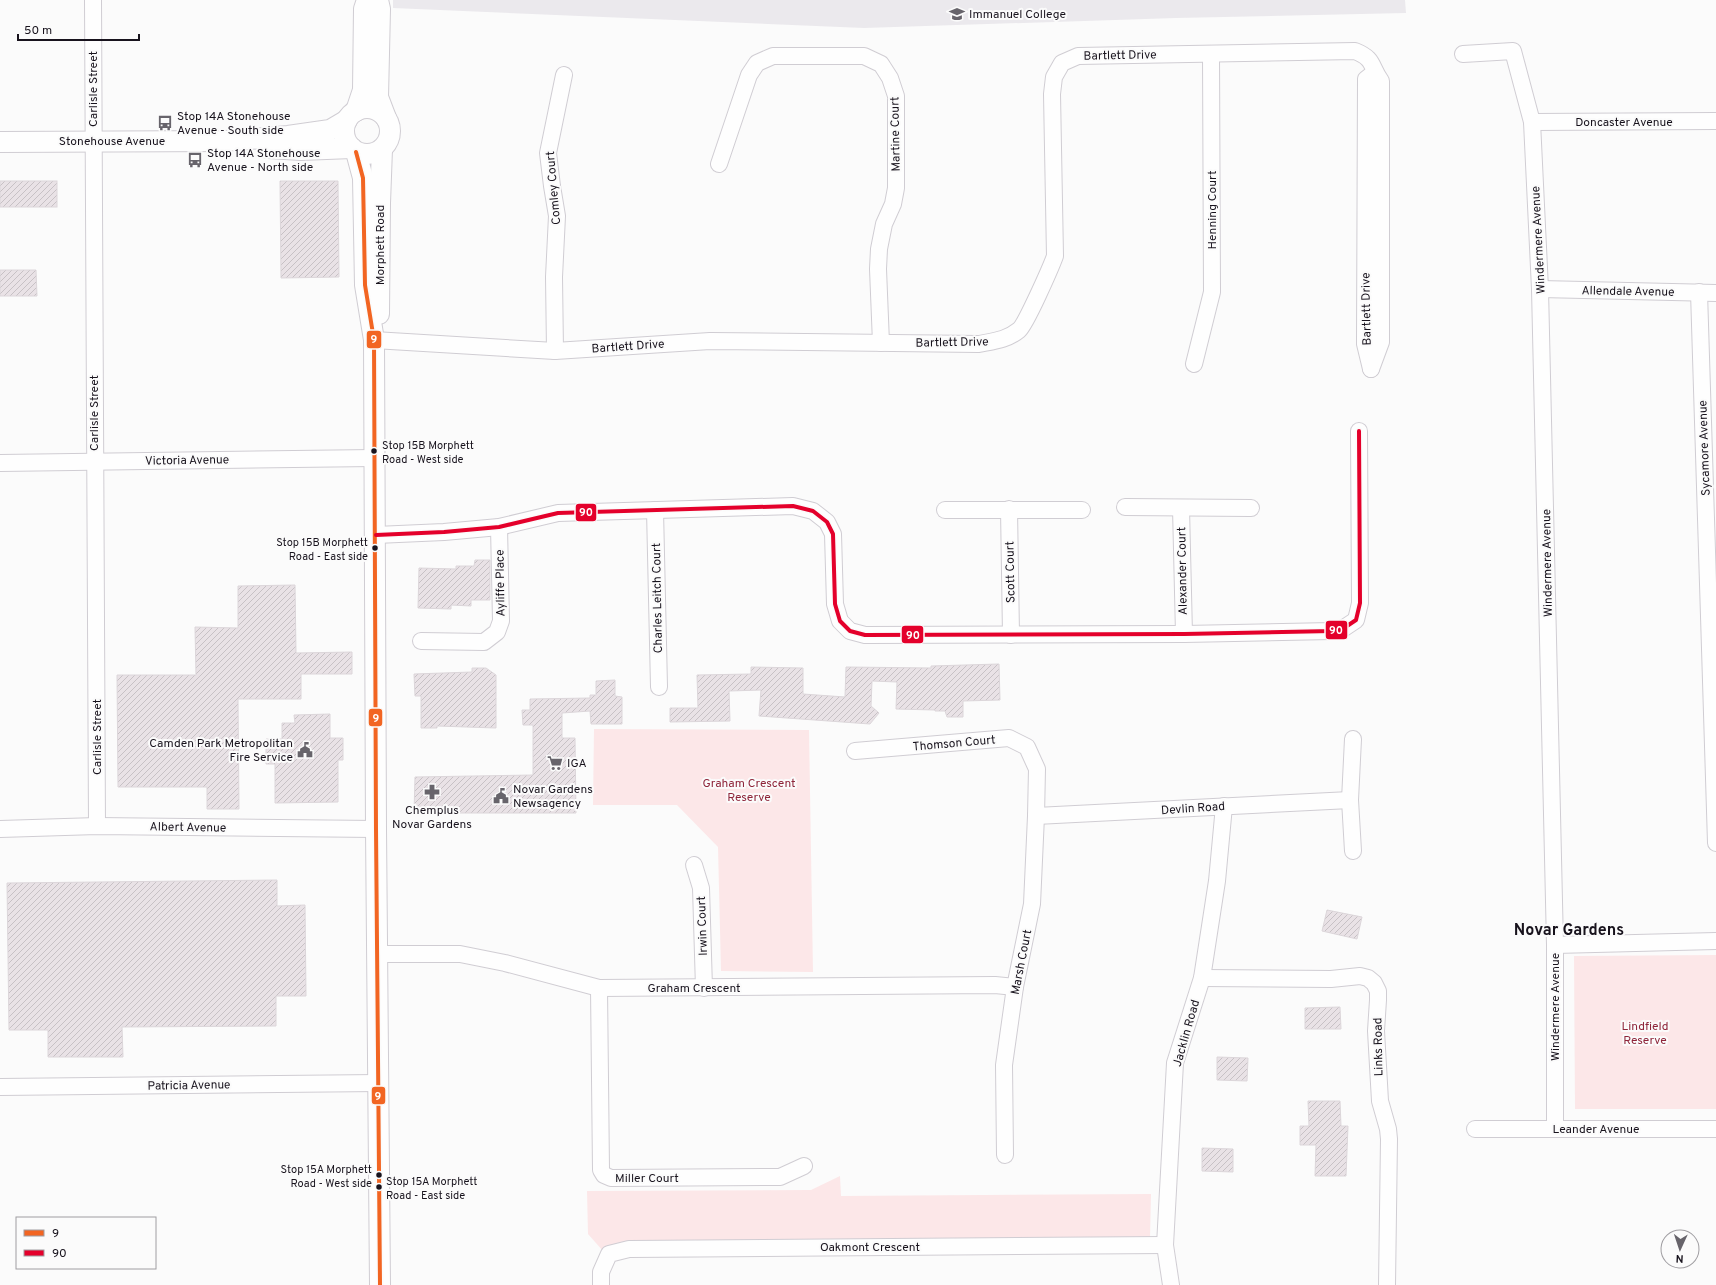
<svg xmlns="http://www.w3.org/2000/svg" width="1716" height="1285" font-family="Overpass,sans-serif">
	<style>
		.built { fill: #ebe9ed }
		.park { fill: #fce7e8 }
		.building { fill: url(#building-hatch); stroke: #dcd6da }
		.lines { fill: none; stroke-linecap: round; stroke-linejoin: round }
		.minor-casing { stroke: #d0cdd3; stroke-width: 18 }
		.tertiary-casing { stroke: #d0cdd3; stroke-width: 22 }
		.minor { stroke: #fefefe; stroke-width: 16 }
		.tertiary { stroke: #fefefe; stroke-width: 20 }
		.bus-1-casing { stroke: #fbfbfb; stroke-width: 7 }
		.bus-2-casing { stroke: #fbfbfb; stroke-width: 7 }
		.bus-1 { stroke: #f26522; stroke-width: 4 }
		.bus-2 { stroke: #e4002b; stroke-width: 4 }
		.bus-dot { fill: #18131d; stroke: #fbfbfb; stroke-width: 1.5 }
		.labels { text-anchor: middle; stroke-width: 4; stroke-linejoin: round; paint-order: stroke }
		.bus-label { font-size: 11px; fill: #18131d; stroke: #fbfbfb; text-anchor: start }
		.poi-label { font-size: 12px; fill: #18131d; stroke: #fbfbfb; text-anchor: start }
		.street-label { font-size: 12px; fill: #18131d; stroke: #fbfbfb }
		.park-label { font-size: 12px; fill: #8e253a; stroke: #fbfbfb }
		.district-label { font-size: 16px; font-weight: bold; fill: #18131d; stroke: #fbfbfb }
		.line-badge { stroke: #fbfbfb; stroke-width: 1.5 }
		.badge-label { font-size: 11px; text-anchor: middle; font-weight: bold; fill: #fff }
	</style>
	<defs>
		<pattern id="building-hatch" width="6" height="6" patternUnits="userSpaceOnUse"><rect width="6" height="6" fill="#e9e2e6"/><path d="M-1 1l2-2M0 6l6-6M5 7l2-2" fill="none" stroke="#c7c1c5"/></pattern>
	</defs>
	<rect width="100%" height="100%" fill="#fbfbfb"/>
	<path class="built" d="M393 0H1405L1406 13 1176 18 864 28 393 8Z"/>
	<g class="park">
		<path d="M594 729 809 730 813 972 721 971 718 847 677 805H593Z"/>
		<path d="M1716 955V1109H1575L1574 956Z"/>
		<path d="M840 1176 841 1196 1151 1194 1150 1238 603 1251 588 1234 587 1191 811 1190Z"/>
	</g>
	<g class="building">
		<rect x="0" y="181" width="57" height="26"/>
		<path d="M280 181H338L339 277 281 278Z"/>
		<path d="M0 270H36L37 296H0Z"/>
		<path d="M475 560H490V600H471V606L451 605V609L418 608 419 568 456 569V566H474Z"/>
		<path d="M295 585 296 653 352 652V674H301V699H238L239 809H207V787H118L117 675H196L195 627 238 628V586Z"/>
		<path d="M999 664 1000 700 963 701V717H947L945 711H935V710L896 709 897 682 872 681 871 706 879 713 870 724 759 716 761 690 729 691 730 721 670 722V708H698L697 675 751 674V667L803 668V694L845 697 846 667 931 668V666Z"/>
		<path d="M472 668H486L496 675V728L437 726V728H421V696H415L414 674 472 672Z"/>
		<path d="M615 680V696L622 697V724H591L590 711 562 713V738H575L576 813H414L415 777 533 775V725H523L522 710H530V699L590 698V695H596V681Z"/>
		<path d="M330 714V738H343V760H338V802L275 803V764H266V739H282V723H295L294 715Z"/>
		<path d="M277 880V906L305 905 306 996H276V1026L122 1027 123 1057H48V1030H9L7 883Z"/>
		<path d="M1327 910 1362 917 1357 939 1322 931Z"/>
		<path d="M1340 1007 1341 1029H1305V1008Z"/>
		<path d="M1217 1057 1248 1058 1247 1081 1217 1080Z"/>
		<path d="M1308 1101H1340L1341 1126H1348L1346 1176H1315L1316 1145H1300V1126H1309Z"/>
		<path d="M1202 1148 1233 1149V1172L1202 1171Z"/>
	</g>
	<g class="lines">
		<defs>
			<g id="minor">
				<path d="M93 0 97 826"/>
				<path d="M1463 54 1513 51 1532 122 1540 289 1555 945V1129"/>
				<path d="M1532 122 1716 121"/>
				<path d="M719 164 749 75 757 63 773 56H864L881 64 890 78 896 96V188L893 204 884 224 879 249 878 269 881 343"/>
				<path d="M1540 289 1716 293"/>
				<path d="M1699 292 1716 843"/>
				<path d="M374 340 555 351 710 341 979 344C994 341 1007 340 1019 330 1026 324 1051 267 1055 256L1052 94 1054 77 1062 63 1078 56 1355 51C1375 59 1370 66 1381 81V342L1371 369"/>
				<path d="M555 351 554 277 557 216 552 186 548 153 564 75"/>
				<path d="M1194 364 1212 292 1211 54"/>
				<path d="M1371 369 1365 344 1366 79 1375 72"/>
				<path d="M0 463 374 458"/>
				<path d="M1125 507 1251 508"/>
				<path d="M1181 508 1184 634"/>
				<path d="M1009 509 1011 635"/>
				<path d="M655 510 659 687"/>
				<path d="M945 510H1082"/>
				<path d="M376 535 444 532 499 527 558 513 793 506 813 511 827 522 833 534 835 604 840 621 850 631 865 635 1184 634 1332 631 1344 628 1356 620 1360 603 1359 431"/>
				<path d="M421 641 484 642 497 632 501 621 499 527"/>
				<path d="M855 751 1009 738 1027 747 1037 769 1036 816 1032 904 1015 987 1004 1065 1005 1155"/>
				<path d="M1036 816 1350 800"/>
				<path d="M0 829 97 826 376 829"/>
				<path d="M1353 851 1350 800 1353 739"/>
				<path d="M694 865 701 888 704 988"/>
				<path d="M1555 945 1716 941"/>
				<path d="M377 954H460L505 963 599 988 995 985 1015 987"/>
				<path d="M1202 978 1331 979 1360 976 1368 978 1374 983 1378 991V1000L1376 1031 1380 1101 1388 1129 1389 1139 1387 1285"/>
				<path d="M599 988 601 1170 604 1175 611 1178 780 1177 804 1166"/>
				<path d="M0 1087 379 1083"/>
				<path d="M1475 1129H1716"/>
				<path d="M601 1285V1272L609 1254 629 1249 1165 1245"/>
				<path d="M1171 1285 1165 1245 1175 1063 1202 978 1217 881 1224 806"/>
			</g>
			<g id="tertiary">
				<path d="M378 0 380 9 378 97 386 118"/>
				<circle cx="367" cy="131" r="23"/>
				<path d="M356 111 363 90 364 9 367 0"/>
				<path d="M0 142 225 141 288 136 330 130 347 120"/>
				<path d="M268 148 301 150 352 148"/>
				<path d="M356 152 363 178 365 285 374 340 376 829 380 1285"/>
				<path d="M379 314 380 203 382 149"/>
			</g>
		</defs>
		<use href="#minor" class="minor-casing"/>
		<use href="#tertiary" class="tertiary-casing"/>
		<use href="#minor" class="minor"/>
		<use href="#tertiary" class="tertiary"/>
		<defs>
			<path id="bus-1" d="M356 152 363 178 365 285 374 340 376 829 380 1285"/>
			<path id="bus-2" d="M376 535 444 532 499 527 558 513 793 506 813 511 827 522 833 534 835 604 840 621 850 631 865 635 1184 634 1332 631 1344 628 1356 620 1360 603 1359 431"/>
		</defs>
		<use href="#bus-1" class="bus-1-casing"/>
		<use href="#bus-2" class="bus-2-casing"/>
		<use href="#bus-1" class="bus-1"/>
		<use href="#bus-2" class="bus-2"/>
	</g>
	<defs>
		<symbol id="school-bare" viewBox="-9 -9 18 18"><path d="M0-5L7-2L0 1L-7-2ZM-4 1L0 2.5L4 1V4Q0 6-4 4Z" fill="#67646b" stroke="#fbfbfb" stroke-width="2.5" paint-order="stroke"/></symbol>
		<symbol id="bus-bare" viewBox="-9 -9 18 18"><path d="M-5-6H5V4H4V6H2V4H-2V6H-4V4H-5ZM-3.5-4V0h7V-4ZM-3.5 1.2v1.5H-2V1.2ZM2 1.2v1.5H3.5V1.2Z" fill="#67646b" stroke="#fbfbfb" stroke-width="2.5" paint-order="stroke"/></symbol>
		<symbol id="civic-bare" viewBox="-9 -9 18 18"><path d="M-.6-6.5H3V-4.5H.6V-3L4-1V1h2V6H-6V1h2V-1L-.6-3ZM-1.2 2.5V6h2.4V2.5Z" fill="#67646b" stroke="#fbfbfb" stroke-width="2.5" paint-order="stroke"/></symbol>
		<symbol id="supermarket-bare" viewBox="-9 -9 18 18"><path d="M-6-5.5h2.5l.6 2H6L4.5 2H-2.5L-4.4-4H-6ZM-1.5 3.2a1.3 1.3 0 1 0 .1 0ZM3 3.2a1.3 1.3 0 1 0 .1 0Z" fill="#67646b" stroke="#fbfbfb" stroke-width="2.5" paint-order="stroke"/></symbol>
		<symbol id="pharmacy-bare" viewBox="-9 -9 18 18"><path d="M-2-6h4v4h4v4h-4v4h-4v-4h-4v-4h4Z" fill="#67646b" stroke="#fbfbfb" stroke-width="2.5" paint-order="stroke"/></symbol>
	</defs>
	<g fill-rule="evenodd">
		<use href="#school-bare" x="946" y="3" width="22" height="22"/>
		<use href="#bus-bare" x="154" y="112" width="22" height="22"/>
		<use href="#bus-bare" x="184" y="149" width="22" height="22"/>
		<use href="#civic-bare" x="294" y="739" width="22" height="22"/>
		<use href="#supermarket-bare" x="544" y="752" width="22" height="22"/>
		<use href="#pharmacy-bare" x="421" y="781" width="22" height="22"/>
		<use href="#civic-bare" x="490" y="785" width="22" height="22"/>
	</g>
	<g class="bus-dot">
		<circle cx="374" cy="451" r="3.5"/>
		<circle cx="375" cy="548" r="3.5"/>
		<circle cx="379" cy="1175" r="3.5"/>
		<circle cx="379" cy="1187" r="3.5"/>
	</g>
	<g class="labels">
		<g class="bus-label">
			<text x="382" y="449">Stop 15B Morphett<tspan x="382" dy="14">Road - West side</tspan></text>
			<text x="368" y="546" text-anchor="end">Stop 15B Morphett<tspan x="368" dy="14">Road - East side</tspan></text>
			<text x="372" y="1173" text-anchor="end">Stop 15A Morphett<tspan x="372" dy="14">Road - West side</tspan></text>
			<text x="386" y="1185">Stop 15A Morphett<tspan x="386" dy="14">Road - East side</tspan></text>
		</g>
		<g class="poi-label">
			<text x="969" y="18">Immanuel College</text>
			<text x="177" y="120">Stop 14A Stonehouse<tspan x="177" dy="14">Avenue - South side</tspan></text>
			<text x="207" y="157">Stop 14A Stonehouse<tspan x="207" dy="14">Avenue - North side</tspan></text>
			<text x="293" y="747" text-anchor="end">Camden Park Metropolitan<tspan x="293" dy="14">Fire Service</tspan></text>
			<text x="567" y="767">IGA</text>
			<text x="513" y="793">Novar Gardens<tspan x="513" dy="14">Newsagency</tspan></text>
			<text x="432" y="814" text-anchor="middle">Chemplus<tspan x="432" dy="14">Novar Gardens</tspan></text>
		</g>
		<g class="street-label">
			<text transform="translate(1120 55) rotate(-1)" y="4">Bartlett Drive</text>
			<text transform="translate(93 89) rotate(-90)" y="4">Carlisle Street</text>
			<text x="1624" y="126">Doncaster Avenue</text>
			<text transform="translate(895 134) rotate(-91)" y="4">Martine Court</text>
			<text x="112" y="145">Stonehouse Avenue</text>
			<text transform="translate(553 188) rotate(-95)" y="4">Comley Court</text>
			<text transform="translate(1212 210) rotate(-90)" y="4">Henning Court</text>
			<text transform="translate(1538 240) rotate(-93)" y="4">Windermere Avenue</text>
			<text transform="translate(380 245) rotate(-90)" y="4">Morphett Road</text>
			<text transform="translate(1628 291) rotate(1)" y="4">Allendale Avenue</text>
			<text transform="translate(1366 309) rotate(-91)" y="4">Bartlett Drive</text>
			<text transform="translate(952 342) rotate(-1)" y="4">Bartlett Drive</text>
			<text transform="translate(628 346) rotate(-4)" y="4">Bartlett Drive</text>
			<text transform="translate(94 413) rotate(-90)" y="4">Carlisle Street</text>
			<text transform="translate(1704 448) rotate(-92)" y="4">Sycamore Avenue</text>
			<text transform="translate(187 460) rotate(-1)" y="4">Victoria Avenue</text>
			<text transform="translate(1547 563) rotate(-91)" y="4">Windermere Avenue</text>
			<text transform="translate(1182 571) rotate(-91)" y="4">Alexander Court</text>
			<text transform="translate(1010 572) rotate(-91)" y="4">Scott Court</text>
			<text transform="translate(500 583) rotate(-91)" y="4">Ayliffe Place</text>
			<text transform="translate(657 598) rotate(-91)" y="4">Charles Leitch Court</text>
			<text transform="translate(97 737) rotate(-90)" y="4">Carlisle Street</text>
			<text transform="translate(954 743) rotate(-5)" y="4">Thomson Court</text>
			<text transform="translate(1193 808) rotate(-4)" y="4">Devlin Road</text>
			<text transform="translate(188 827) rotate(1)" y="4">Albert Avenue</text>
			<text transform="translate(702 926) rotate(-92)" y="4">Irwin Court</text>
			<text transform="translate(1021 962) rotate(-79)" y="4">Marsh Court</text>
			<text x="694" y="992">Graham Crescent</text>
			<text transform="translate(1555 1007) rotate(-90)" y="4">Windermere Avenue</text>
			<text transform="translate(1186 1033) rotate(-74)" y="4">Jacklin Road</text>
			<text transform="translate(1378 1047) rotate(-91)" y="4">Links Road</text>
			<text transform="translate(189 1085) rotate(-1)" y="4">Patricia Avenue</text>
			<text x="1596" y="1133">Leander Avenue</text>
			<text x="647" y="1182">Miller Court</text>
			<text x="870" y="1251">Oakmont Crescent</text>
		</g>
		<g class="park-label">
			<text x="749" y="787">Graham Crescent<tspan x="749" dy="14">Reserve</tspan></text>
			<text x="1645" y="1030">Lindfield<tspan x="1645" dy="14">Reserve</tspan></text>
		</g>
		<g class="district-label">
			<text x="1569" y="935">Novar Gardens</text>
		</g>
	</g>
	<g class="line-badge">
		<rect x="366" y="330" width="16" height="19" rx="4" fill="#f26522"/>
		<rect x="575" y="503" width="22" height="19" rx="4" fill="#e4002b"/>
		<rect x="1325" y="620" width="23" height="20" rx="4" fill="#e4002b"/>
		<rect x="901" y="625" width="23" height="19" rx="4" fill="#e4002b"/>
		<rect x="368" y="708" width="15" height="19" rx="4" fill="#f26522"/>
		<rect x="371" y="1086" width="15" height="19" rx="4" fill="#f26522"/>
	</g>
	<g class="badge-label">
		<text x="374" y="343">9</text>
		<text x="586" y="516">90</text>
		<text x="1336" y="634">90</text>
		<text x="913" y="639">90</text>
		<text x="376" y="722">9</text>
		<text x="378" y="1100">9</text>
	</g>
	<rect x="16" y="1217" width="140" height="52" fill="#fbfbfb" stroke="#a09ea2"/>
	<rect x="24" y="1230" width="20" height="6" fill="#f26522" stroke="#a09ea2"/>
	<text x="52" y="1237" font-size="12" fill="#18131d">9</text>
	<rect x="24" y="1250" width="20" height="6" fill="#e4002b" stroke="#a09ea2"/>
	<text x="52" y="1257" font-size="12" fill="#18131d">90</text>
	<g transform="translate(1680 1249) rotate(183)"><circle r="19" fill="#fbfbfb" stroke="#a09ea2"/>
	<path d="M0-3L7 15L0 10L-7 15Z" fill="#67646b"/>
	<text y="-6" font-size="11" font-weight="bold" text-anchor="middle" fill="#18131d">N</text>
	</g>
	<path d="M18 34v6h121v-6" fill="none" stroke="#18131d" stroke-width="2"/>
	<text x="24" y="34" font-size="12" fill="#18131d" stroke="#fbfbfb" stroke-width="3" paint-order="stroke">50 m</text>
</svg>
